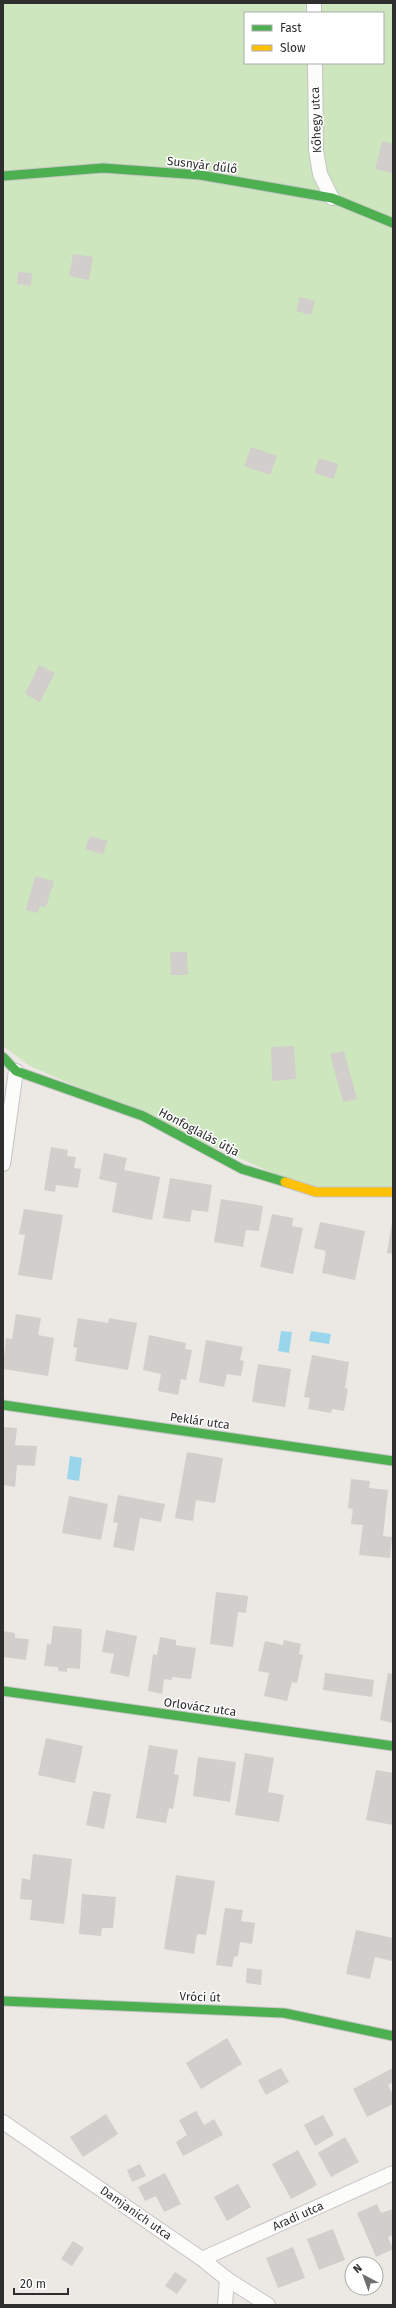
<svg xmlns="http://www.w3.org/2000/svg" width="396" height="2308" font-family="'Fira Sans',sans-serif">
	<style>
		.green { fill: #cee6be; fill-rule: evenodd }
		.water { fill: #99d6ec }
		.building { fill: #d1cecb }
		.lines { fill: none; stroke-linecap: round; stroke-linejoin: round }
		.street-casing { stroke: #c5c4c5; stroke-width: 16 }
		.fast-casing { stroke: #c5c4c5; stroke-width: 11 }
		.slow-casing { stroke: #c5c4c5; stroke-width: 11 }
		.street { stroke: #fcfcfb; stroke-width: 14 }
		.fast { stroke: #4caf50; stroke-width: 9 }
		.slow { stroke: #ffc107; stroke-width: 9 }
		.labels { text-anchor: middle; stroke-width: 3; stroke-linejoin: round; paint-order: stroke }
		.street-label { font-size: 12px; fill: #2e2e2e; stroke: #fff }
	</style>
	<rect width="100%" height="100%" fill="#ece8e4"/>
	<path class="green" d="M3 3H393V1192H316L30 1066 3 1046ZM245 13H383V63H245Z"/>
	<g class="water">
		<path d="M281 1331 292 1332 289 1353 278 1351Z"/>
		<path d="M311 1331 331 1334 329 1344 309 1341Z"/>
		<path d="M70 1456 82 1458 79 1481 67 1479Z"/>
	</g>
	<g class="building">
		<path d="M382 141 393 144V173L375 169Z"/>
		<path d="M73 254 93 257 89 280 69 276Z"/>
		<path d="M18 272 32 273 31 286 17 284Z"/>
		<path d="M300 297 315 301 311 315 296 311Z"/>
		<path d="M251 447 277 456 270 475 244 466Z"/>
		<path d="M319 458 338 464 334 479 314 473Z"/>
		<path d="M39 665 55 673 40 702 25 694Z"/>
		<path d="M90 836 108 841 103 854 85 849Z"/>
		<path d="M35 876 54 881 46 907 40 906 38 913 26 910Z"/>
		<path d="M170 952H187L188 975H171Z"/>
		<path d="M294 1046 296 1079 272 1081 271 1047Z"/>
		<path d="M344 1051 357 1099 343 1102 330 1054Z"/>
		<path d="M51 1147 68 1150 67 1156 76 1157 74 1168 81 1169 78 1188 56 1185 55 1192 44 1190Z"/>
		<path d="M104 1153 127 1158 124 1170 160 1177 152 1220 112 1212 117 1183 99 1179Z"/>
		<path d="M170 1178 212 1185 208 1212 192 1210 190 1222 163 1218Z"/>
		<path d="M221 1199 263 1206 259 1231 246 1230 243 1247 214 1242Z"/>
		<path d="M24 1209 63 1215 52 1280 18 1275 25 1235 19 1234Z"/>
		<path d="M272 1214 293 1218 292 1226 303 1228 293 1274 260 1267Z"/>
		<path d="M320 1222 365 1231 355 1280 322 1273 326 1251 314 1248Z"/>
		<path d="M392 1222H393V1254L387 1253Z"/>
		<path d="M16 1314 41 1318 38 1335 54 1338 48 1376 3 1369 6 1338 12 1339Z"/>
		<path d="M78 1318 108 1323 109 1318 137 1323 128 1370 75 1361 77 1348 73 1347Z"/>
		<path d="M149 1335 186 1343 185 1349 192 1350 186 1380 181 1379 178 1395 158 1391 161 1374 143 1370Z"/>
		<path d="M206 1340 243 1347 240 1360 244 1361 241 1376 227 1374 224 1387 199 1382Z"/>
		<path d="M312 1355 349 1362 345 1388 348 1389 344 1411 332 1409 331 1413 308 1409 310 1398 304 1397Z"/>
		<path d="M258 1364 291 1369 285 1407 252 1402Z"/>
		<path d="M3 1427 17 1428 15 1445 37 1446 35 1466 17 1465 15 1487 3 1485Z"/>
		<path d="M187 1452 223 1458 215 1503 196 1500 193 1521 175 1518Z"/>
		<path d="M351 1479 370 1481 369 1488 388 1490 383 1536 392 1537 390 1558 359 1555 363 1525 351 1524 353 1509 348 1508Z"/>
		<path d="M118 1495 165 1504 161 1522 140 1518 134 1551 113 1547 118 1523 113 1522Z"/>
		<path d="M69 1496 108 1504 101 1540 62 1533Z"/>
		<path d="M216 1592 248 1596 246 1613 238 1612 233 1647 210 1644Z"/>
		<path d="M53 1626 82 1629 80 1669 67 1668V1672L58 1671V1667L44 1666 47 1644H51Z"/>
		<path d="M106 1630 137 1636 129 1677 110 1673 114 1654 102 1652Z"/>
		<path d="M3 1631 15 1633V1638L29 1639 26 1660 3 1657Z"/>
		<path d="M160 1637 176 1640V1645L196 1648 191 1679 172 1677V1680L164 1679 162 1694 148 1691 153 1654 157 1655Z"/>
		<path d="M284 1640 301 1644 299 1654 303 1655 297 1683 292 1682 287 1701 264 1696 269 1673 258 1671 265 1641 283 1645Z"/>
		<path d="M325 1673 374 1680 372 1697 323 1690Z"/>
		<path d="M388 1673 393 1674V1723L380 1720Z"/>
		<path d="M46 1738 83 1746 75 1783 38 1775Z"/>
		<path d="M149 1745 178 1750 174 1774 179 1775 173 1809 169 1808 166 1823 136 1818Z"/>
		<path d="M245 1753 274 1758 268 1792 284 1795 279 1822 235 1815Z"/>
		<path d="M198 1757 236 1762 230 1802 193 1796Z"/>
		<path d="M376 1770 393 1773V1825L366 1820Z"/>
		<path d="M93 1791 111 1794 104 1829 86 1825Z"/>
		<path d="M33 1854 72 1859 64 1924 30 1920 32 1900 20 1899 22 1878 30 1880Z"/>
		<path d="M176 1875 215 1881 206 1935 197 1934 194 1954 164 1949Z"/>
		<path d="M82 1894 116 1897 113 1928H102L101 1936 79 1934Z"/>
		<path d="M225 1908 243 1910 241 1921 255 1923 252 1944 240 1942 238 1956 234 1957 232 1967 216 1965Z"/>
		<path d="M356 1930 393 1938 392 1961 375 1957 370 1979 346 1974Z"/>
		<path d="M247 1968 262 1970 261 1985 246 1983Z"/>
		<path d="M227 2038 242 2064 201 2089 186 2063Z"/>
		<path d="M281 2068 289 2082 266 2095 258 2080Z"/>
		<path d="M393 2068V2082L388 2085 393 2095V2104L367 2117 353 2089Z"/>
		<path d="M196 2111 204 2125 214 2119 223 2135 183 2156 176 2142 187 2135 179 2120Z"/>
		<path d="M106 2114 118 2134 83 2157 70 2137Z"/>
		<path d="M323 2115 334 2135 315 2146 304 2125Z"/>
		<path d="M345 2137 359 2162 331 2177 318 2153Z"/>
		<path d="M298 2150 317 2185 291 2199 272 2164Z"/>
		<path d="M140 2164 146 2176 132 2182 127 2170Z"/>
		<path d="M165 2173 181 2204 164 2212 156 2196 145 2201 138 2187Z"/>
		<path d="M238 2184 251 2207 227 2221 214 2197Z"/>
		<path d="M377 2204 381 2213 393 2209V2235L388 2237 393 2249 376 2257 357 2213Z"/>
		<path d="M333 2229 345 2260 319 2270 307 2239Z"/>
		<path d="M73 2241 84 2248 72 2266 61 2259Z"/>
		<path d="M293 2247 305 2278 278 2288 266 2258Z"/>
		<path d="M175 2272 187 2280 177 2294 165 2286Z"/>
	</g>
	<g class="lines">
		<defs>
			<g id="street">
				<path d="M314 3V13"/>
				<path d="M315 63 316 150 320 174 332 198"/>
				<path d="M3 1164 16 1071"/>
				<path d="M3 2122 202 2259 227 2279 268 2305"/>
				<path d="M202 2259 393 2173"/>
				<path d="M225 2305 227 2279"/>
			</g>
			<g id="fast">
				<path d="M3 176 103 168 200 175 332 198 393 223"/>
				<path d="M3 1057 16 1071 143 1116 242 1169 285 1182"/>
				<path d="M3 1405 393 1461"/>
				<path d="M3 1691 393 1746"/>
				<path d="M3 2001 284 2013 393 2036"/>
			</g>
			<path id="slow" d="M285 1182 316 1192H393"/>
		</defs>
		<use href="#street" class="street-casing"/>
		<use href="#fast" class="fast-casing"/>
		<use href="#slow" class="slow-casing"/>
		<use href="#street" class="street"/>
		<use href="#fast" class="fast"/>
		<use href="#slow" class="slow"/>
	</g>
	<g class="labels">
		<g class="street-label">
			<text transform="translate(316 120) rotate(-92)" y="4">Kőhegy utca</text>
			<text transform="translate(202 165) rotate(7)" y="4">Susnyár dűlő</text>
			<text transform="translate(199 1132) rotate(28)" y="4">Honfoglalás útja</text>
			<text transform="translate(200 1421) rotate(8)" y="4">Peklár utca</text>
			<text transform="translate(200 1707) rotate(8)" y="4">Orlovácz utca</text>
			<text transform="translate(200 1997) rotate(2)" y="4">Vróci út</text>
			<text transform="translate(136 2213) rotate(35)" y="4">Damjanich utca</text>
			<text transform="translate(298 2216) rotate(-24)" y="4">Aradi utca</text>
		</g>
	</g>
	<rect width="396" height="2308" fill="none" stroke="#2e2e2e" stroke-width="8"/>
	<rect x="244" y="12" width="140" height="52" fill="#ffffff" stroke="#ababab"/>
	<rect x="252" y="25" width="20" height="6" fill="#4caf50" stroke="#ababab"/>
	<text x="280" y="32" font-size="12" fill="#2e2e2e">Fast</text>
	<rect x="252" y="45" width="20" height="6" fill="#ffc107" stroke="#ababab"/>
	<text x="280" y="52" font-size="12" fill="#2e2e2e">Slow</text>
	<g transform="translate(364 2276) rotate(319)"><circle r="19" fill="#ffffff" stroke="#ababab"/>
	<path d="M0-3L7 15L0 10L-7 15Z" fill="#706f6e"/>
	<text y="-6" font-size="11" font-weight="bold" text-anchor="middle" fill="#2e2e2e">N</text>
	</g>
	<path d="M14 2288v6h54v-6" fill="none" stroke="#2e2e2e" stroke-width="2"/>
	<text x="20" y="2288" font-size="12" fill="#2e2e2e" stroke="#ffffff" stroke-width="3" paint-order="stroke">20 m</text>
</svg>
